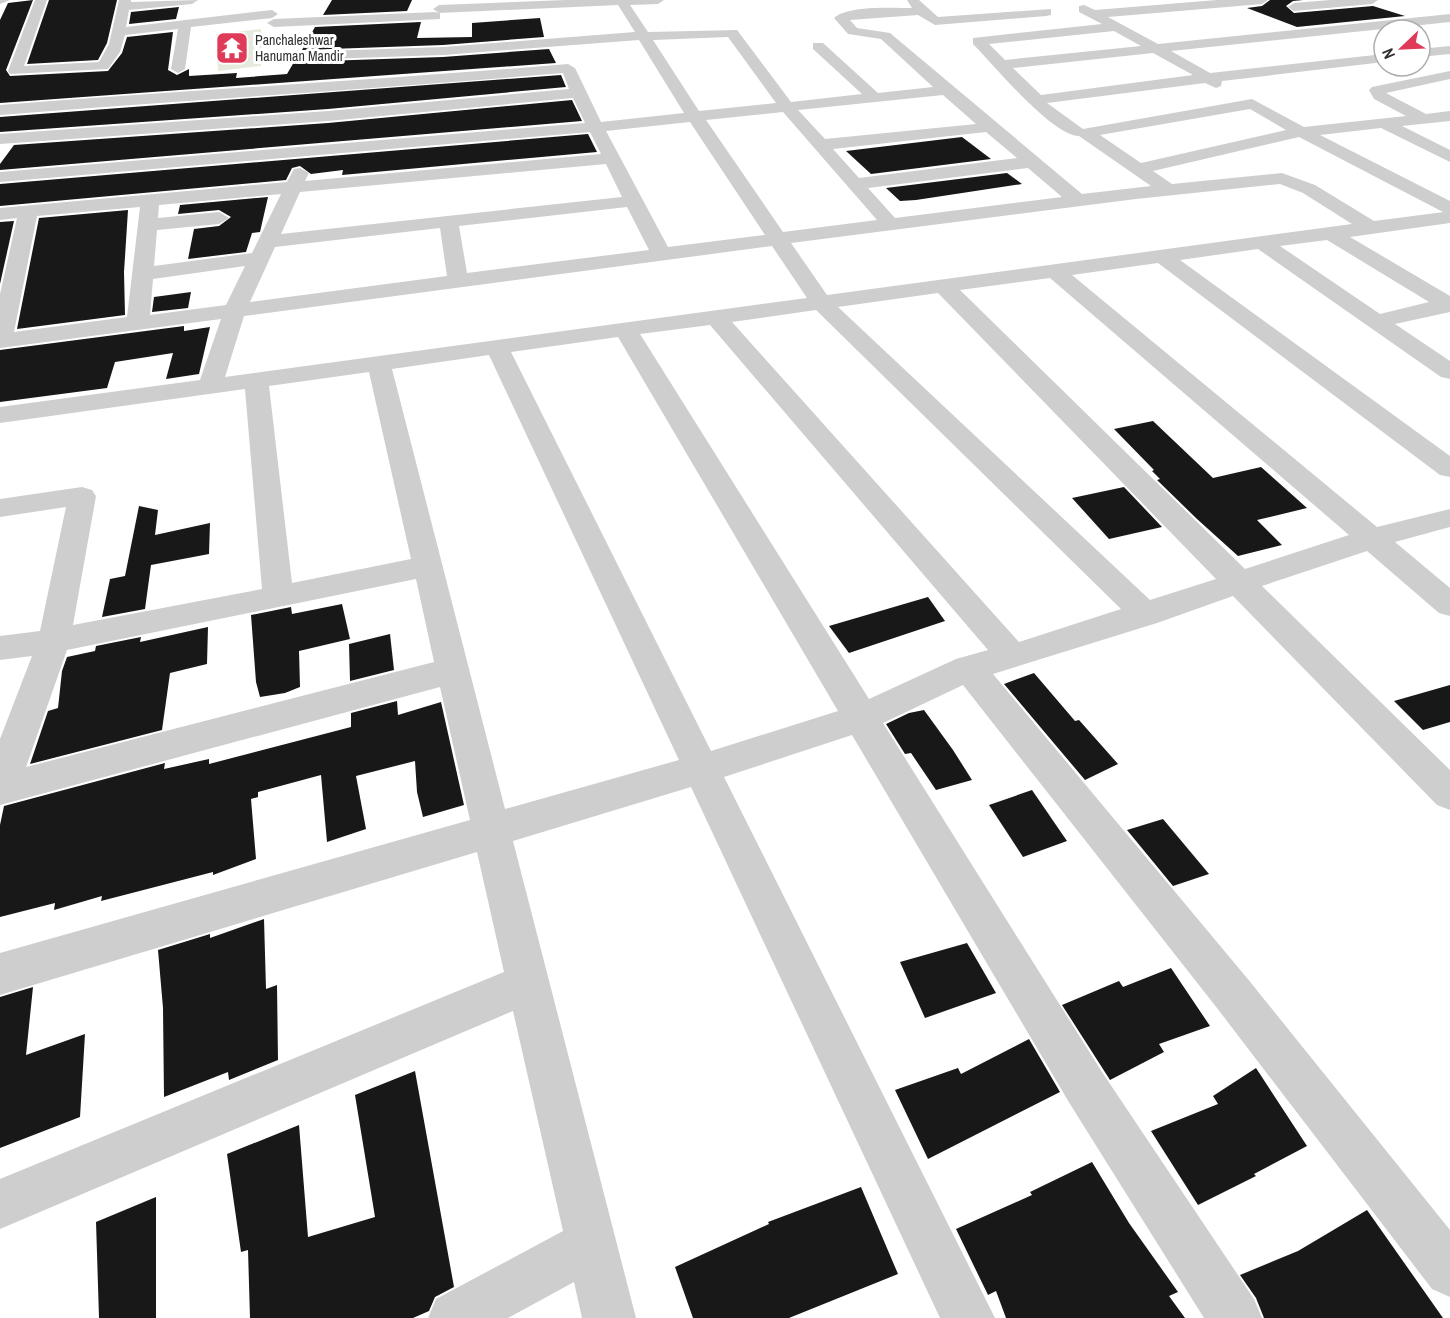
<svg xmlns="http://www.w3.org/2000/svg" width="1450" height="1318" font-family="'Archivo Narrow',sans-serif">
	<style>
		.green { fill: #e5eadd }
		.building { fill: #181818 }
		.lines { fill: none; stroke-linecap: round; stroke-linejoin: round }
		.minor { fill: #cecece; fill-rule: evenodd }
		.labels { text-anchor: middle; stroke-width: 6; stroke-linejoin: round; paint-order: stroke }
		.far-poi-label { font-size: 14px; fill: #313131; stroke: #fff; text-anchor: start }
	</style>
	<rect width="100%" height="100%" fill="#fff"/>
	<path class="green" d="M261 29V66L218 71 216 34Z"/>
	<g class="building">
		<path d="M33 0 6 70 10 76 108 71 122 53 127 37 173 32 168 70 177 75 189 69V76L237 73 236 78 287 74 294 62 443 57 549 49 556 63 0 103V20L8 3Z"/>
		<path d="M49 0H117L107 43 98 60 27 64Z"/>
		<path d="M332 0H412L407 11 323 15Z"/>
		<path d="M1270 0H1303L1293 1 1286 6 1294 13 1373 6 1405 16 1297 27 1247 8 1262 6Z"/>
		<path d="M179 7 176 19 129 24 131 12Z"/>
		<path d="M540 18 544 37 443 45 302 50 315 27 421 22 417 38 472 37V23Z"/>
		<path d="M561 75 566 87 328 109 0 132V117Z"/>
		<path d="M572 100 582 121 0 170V164L14 145 328 123Z"/>
		<path d="M588 134 597 152 342 175 343 170 311 174 300 166 292 168 286 180 0 206V184Z"/>
		<path d="M962 137 991 159 871 174 846 151Z"/>
		<path d="M1007 173 1022 184 916 200 900 201 886 188Z"/>
		<path d="M268 197 260 232 252 233 246 252 188 259 194 229 219 226 231 217 219 210 178 214 180 205Z"/>
		<path d="M128 210 124 272 125 315 17 329 39 218Z"/>
		<path d="M14 221 0 284V222Z"/>
		<path d="M191 292 188 308 152 312 154 297Z"/>
		<path d="M184 326V331L210 327 199 374 166 379 173 353 115 362 107 388 0 402V350Z"/>
		<path d="M1153 421 1213 478 1261 467 1307 508 1257 520 1282 545 1238 556 1197 519 1157 480 1160 479 1152 471 1154 470 1114 429Z"/>
		<path d="M1124 487 1162 527 1109 539 1072 498Z"/>
		<path d="M139 506 158 510 155 535 210 523 209 554 151 565 145 609 102 617 110 579 125 576Z"/>
		<path d="M928 597 945 621 849 653 829 626Z"/>
		<path d="M342 604 350 639 299 651 300 687 285 693 260 697 256 682 251 615 291 607 292 614Z"/>
		<path d="M208 627 207 664 170 673 162 730 30 764 48 711 58 708 62 671 67 657 95 651 96 646 141 637 140 642Z"/>
		<path d="M390 634 394 670 350 681 349 644Z"/>
		<path d="M1034 673 1075 721 1079 720 1118 764 1085 780 1004 684Z"/>
		<path d="M1450 685V722L1423 730 1394 701Z"/>
		<path d="M397 701 398 715 441 702 464 805 423 817 417 792 415 761 356 776 366 829 327 842 321 775 258 792V797L251 799 256 859 213 875V872L101 901 102 896 54 910 55 903 0 917V825L4 806 165 763 164 769 209 759V764L351 727V713Z"/>
		<path d="M924 710 953 750 972 780 936 790 911 753 905 754 886 724 909 713Z"/>
		<path d="M1032 790 1067 841 1023 857 989 805Z"/>
		<path d="M1163 819 1209 874 1173 886 1127 830Z"/>
		<path d="M264 919 266 989 277 985 278 1060 229 1080 228 1072 164 1097 163 1008 158 950 210 934V938Z"/>
		<path d="M967 943 996 993 925 1018 900 962Z"/>
		<path d="M1171 968 1210 1026 1159 1044 1164 1052 1110 1080 1062 1005 1119 981 1123 987Z"/>
		<path d="M33 987 26 1055 85 1034 80 1117 0 1148V997Z"/>
		<path d="M1029 1039 1060 1092 928 1159 895 1090 958 1068 961 1074Z"/>
		<path d="M1256 1068 1307 1146 1254 1174 1256 1176 1198 1205 1151 1131 1218 1104 1213 1096Z"/>
		<path d="M415 1071 454 1287 435 1297 429 1311 413 1318H250L248 1250 241 1252 227 1154 299 1125 308 1237 375 1217 355 1095Z"/>
		<path d="M1092 1162 1129 1223 1178 1292 1169 1296 1185 1318H1006L996 1291 988 1295 956 1229 1032 1195 1030 1192Z"/>
		<path d="M861 1187 898 1274 789 1318H693L675 1267 769 1224 768 1222Z"/>
		<path d="M156 1197V1318H99L96 1222Z"/>
		<path d="M1367 1210 1443 1318H1264L1256 1298 1240 1275 1298 1251Z"/>
	</g>
	<g class="lines">
		<g class="minor">
			<path d="M0 0H10L0 4Z"/>
			<path d="M35 0H47L24 66 99 62 109 44 119 0H131V2L198 0 192 4 129 10 126 27 272 10 278 14 272 18 191 27 185 69 178 73 171 69 178 29 125 35 120 52 108 69 10 74 8 71Z"/>
			<path d="M566 0H664L658 4 630 5 648 32 737 30 791 102 862 94 813 49V43H823L878 93 933 87 881 39 848 34 834 18C848 5 893 8 912 8L907 0H919L938 17 1051 9V15L1046 16 935 25 918 15 850 20 857 28 890 33 1082 194 1151 186 1079 136C1052 136 994 65 973 44V38L1102 24 1079 12V6L1084 5 1095 10 1217 0H1268L1262 4 1108 17 1158 44 1450 14V22L1171 51 1210 73 1384 54V62L1222 81 1221 86 1216 88 1205 83 1047 103 1083 129 1252 99 1304 127 1406 116 1374 99 1369 90 1372 87 1450 71V79L1386 93 1426 114 1450 111V121L1402 126 1450 150V162L1381 128 1320 135 1450 201V223L1350 237 1450 296V312L1395 324 1450 361V379L1441 377 1258 249 1180 260 1450 456V477L1440 475 1158 263 1072 275 1377 527 1450 509V527L1395 542 1450 588V616L1439 613 1367 551 1262 586 1450 770V810L1437 805 1233 596 1157 623 993 674 1247 978 1450 1230V1297L1432 1289 1217 1008 963 685 883 723 1102 1072 1254 1299 1262 1318H1204L1070 1104 852 735 724 777 995 1318H940L691 787 513 841 636 1318H582L574 1282 508 1318H428L436 1299 563 1231 513 1011 0 1229V1179L504 972 477 852 0 995V953L470 820 440 687 0 805V739L32 656 0 660V636L40 631 66 507 0 517V499L82 487 92 490 96 496 73 625 262 589 245 389 0 423V407L200 380 221 319 0 348V294L17 218 0 220V208L287 182 294 169 300 168 309 173 305 181 601 154 590 132 0 182V172L585 123 573 98 328 121 0 144V134L328 111 569 89 563 73C375 89 188 100 0 115V105C189 90 379 80 568 64L575 68 601 122 684 113 639 40 443 55 267 61 260 57 267 53 443 47 635 32 618 5 439 13 433 9 439 5ZM1114 31 1141 46 1005 60 989 44ZM728 37 776 103 699 111 653 40ZM1153 53 1193 75 1041 95 1013 68ZM943 95 976 124 825 139 798 110ZM1250 109 1286 130 1141 163 1100 135ZM783 112 877 220 783 232 706 120ZM690 122 765 235 668 247 606 131ZM986 132 1017 158 859 178 833 149ZM1299 137 1443 212H1444L1374 221 1315 185 1282 173 1172 184 1153 171ZM606 164 622 197 281 234 300 192ZM1028 168 1062 197 895 218 868 188ZM1280 184 1303 193 1352 224 827 295 791 243 1136 199ZM281 194 252 253 154 266 157 230 219 224 229 218 219 212 158 218 159 205ZM140 207 127 317 14 332 37 216ZM627 207 649 250 467 273 459 226ZM440 228 447 276 250 302 275 247ZM1327 240 1429 302 1380 314 1280 246ZM772 246 807 298 225 377 244 316ZM245 266 226 305 150 315 153 279ZM1050 278 1349 535 1245 569 960 290ZM938 293 1216 579 1150 600 838 307ZM816 310 1121 609 1019 642 732 322ZM710 325 988 650 956 659 869 699 640 334ZM618 337 838 711 711 751 511 352ZM489 355 679 760 505 809 392 369ZM369 372 411 559 292 583 269 386ZM416 579 434 662 26 767 67 650Z"/>
			<path d="M1330 0H1378L1372 4 1294 11 1288 7 1294 3Z"/>
			<path d="M435 12 440 13V19L274 27 267 23 274 19Z"/>
			<path d="M1450 46V54L1420 57V49Z"/>
		</g>
	</g>
	<defs>
		<symbol id="temple-square" viewBox="-11 -11 22 22"><rect x="-9" y="-9" width="18" height="18" rx="4" fill="#df3b59" stroke="#fff"/><path d="M0-6L5-2H3V0L6.5 2.5H4V6H1.5V3h-3V6H-4V2.5H-6.5L-3 0V-2H-5Z" fill="#fff"/></symbol>
	</defs>
	<g fill-rule="evenodd">
		<use href="#temple-square" x="213" y="29" width="38" height="38"/>
	</g>
	<g class="labels">
		<g class="far-poi-label">
			<text x="255" y="45">Panchaleshwar<tspan x="255" dy="16">Hanuman Mandir</tspan></text>
		</g>
	</g>
	<g transform="translate(1402 48) rotate(247)"><circle r="28" fill="#ffffff" stroke="#adadad" stroke-width="1.5"/>
	<path d="M0-4.5L10 22L0 15L-10 22Z" fill="#df3b59"/>
	<text y="-9" font-size="16" font-weight="bold" text-anchor="middle" fill="#313131">N</text>
	</g>
</svg>
